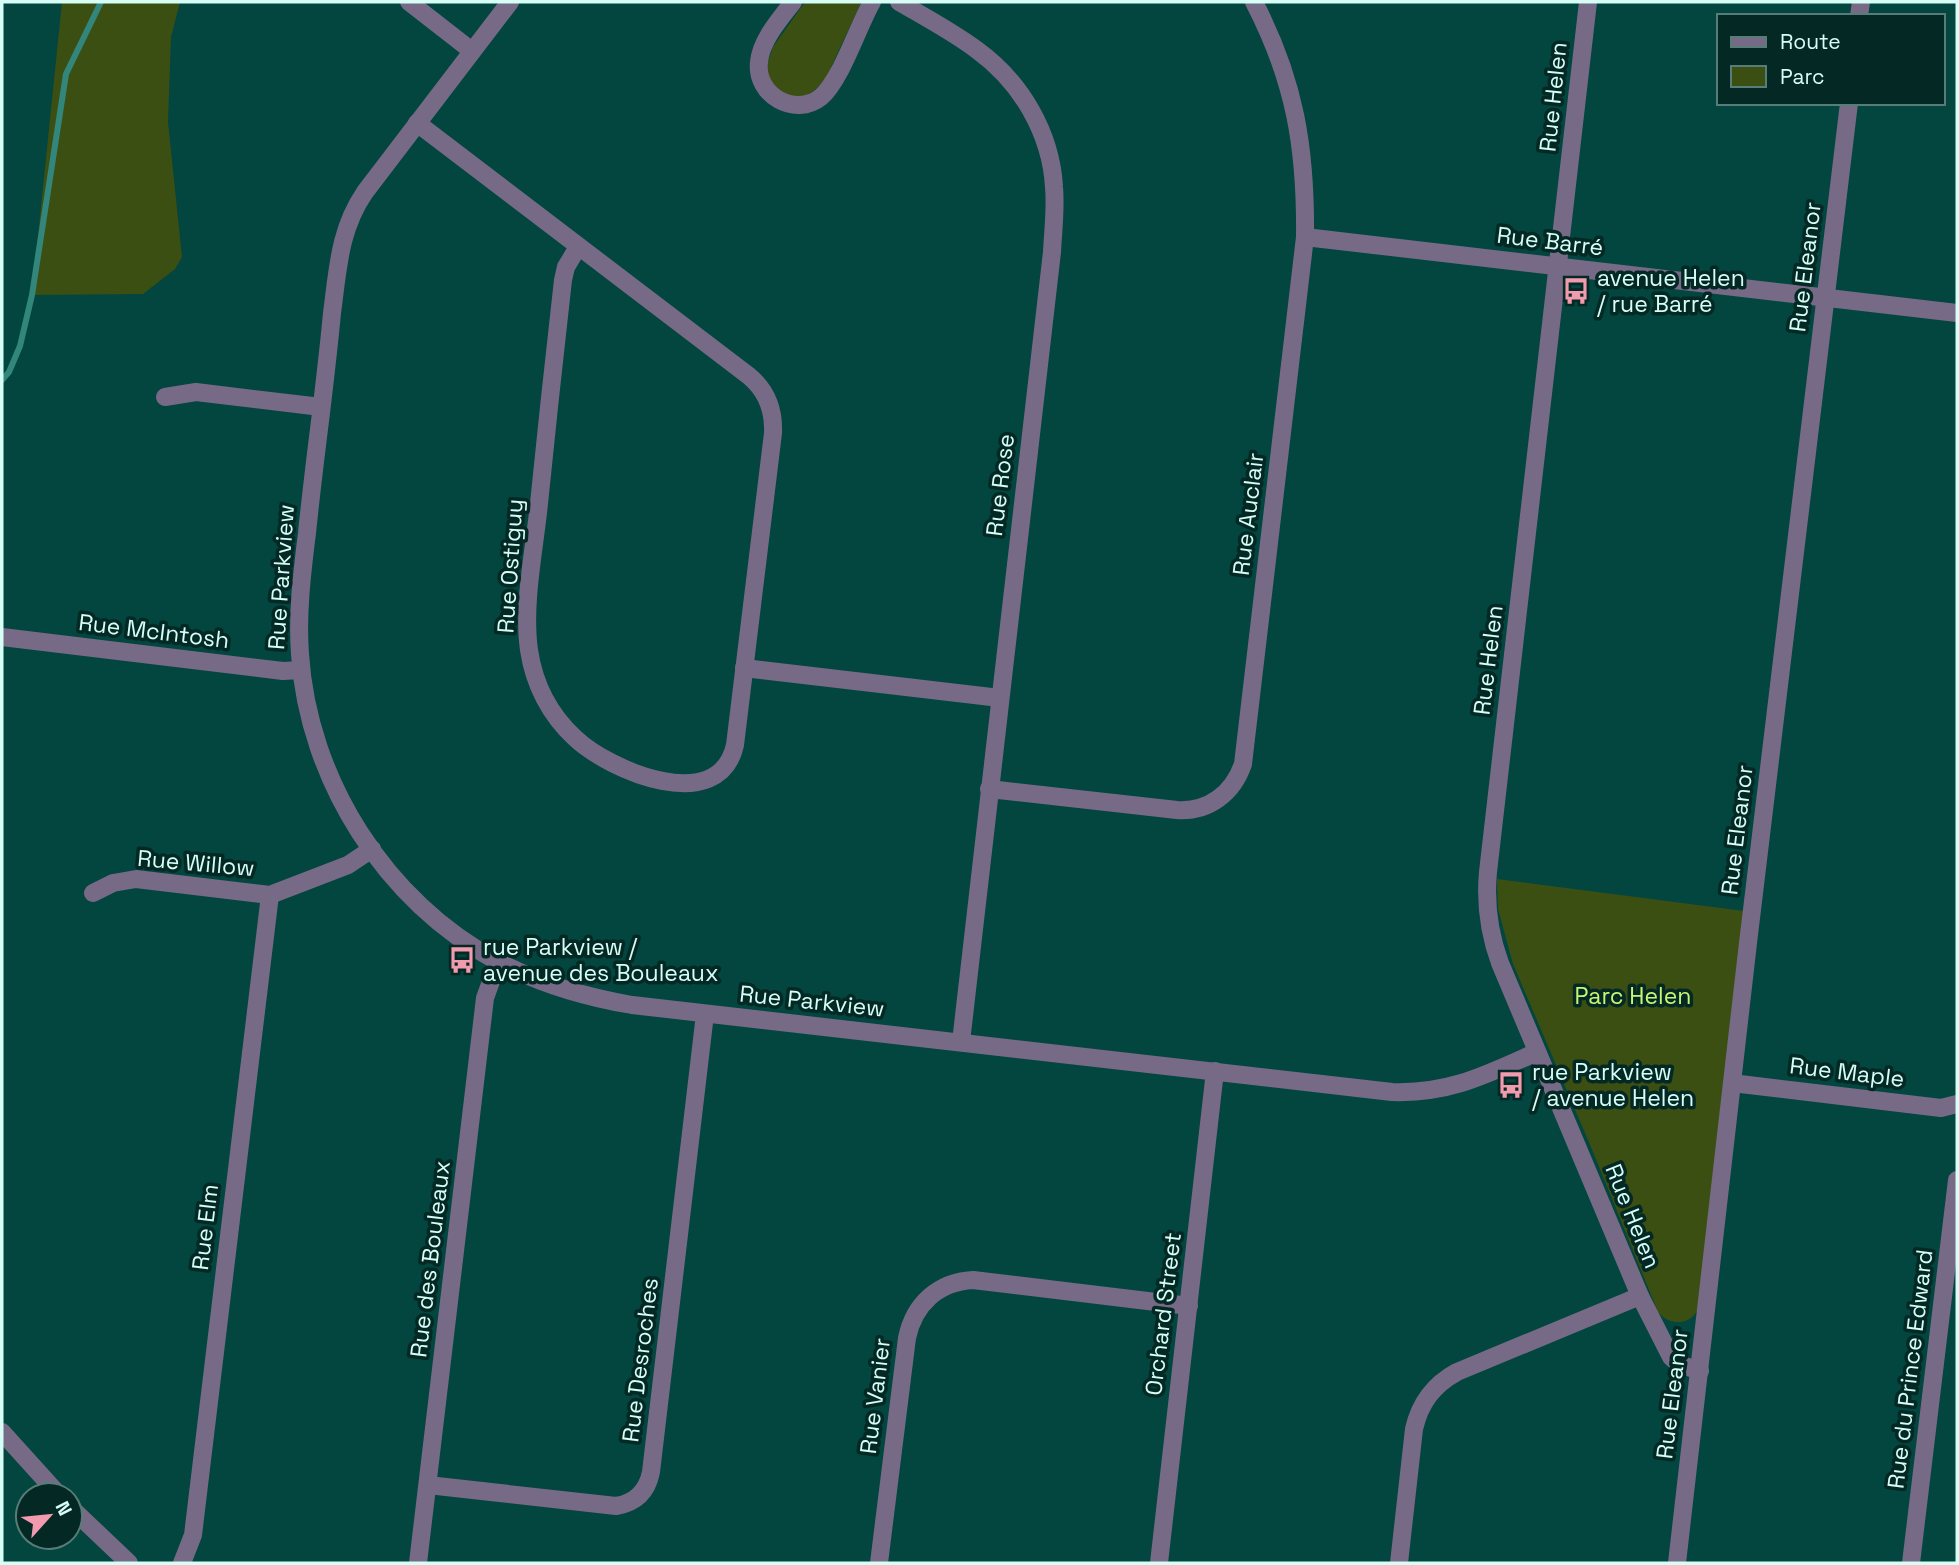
<svg xmlns="http://www.w3.org/2000/svg" width="1959" height="1565" font-family="'Space Grotesk',sans-serif">
	<style>
		.green { fill: #3c4f12 }
		.lines { fill: none; stroke-linecap: round; stroke-linejoin: round }
		.stream { stroke: #32867c; stroke-width: 6 }
		.minor { stroke: #776a87; stroke-width: 18 }
		.tertiary { stroke: #776a87; stroke-width: 18 }
		.labels { text-anchor: middle; stroke-width: 7; stroke-linejoin: round; paint-order: stroke }
		.street-label { font-size: 23px; fill: #d7fdf7; stroke: #042824 }
		.poi-label { font-size: 23px; fill: #d7fdf7; stroke: #042824; text-anchor: start }
		.park-label { font-size: 23px; fill: #c9f572; stroke: #042824 }
	</style>
	<rect width="100%" height="100%" fill="#03453f"/>
	<g class="green">
		<path d="M62 2H180L171 37 168 122 182 257 175 269 143 294 32 295Z"/>
		<path d="M805 2H860V5L826 78C816 91 807 97 791 100L769 82 767 65 773 47Z"/>
		<path d="M1497 879 1744 911 1698 1310C1688 1326 1670 1326 1658 1312L1591 1147 1513 964 1498 909Z"/>
	</g>
	<g class="lines">
		<path class="stream" d="M2 380 9 372 20 346 32 295 66 74 101 2"/>
		<g class="minor">
			<path d="M409 2 472 51"/>
			<path d="M510 2 365 192C339 230 338 269 332 313 329 346 325 379 321 413 316 453 311 493 307 533 302 573 297 614 300 654 308 780 386 902 497 961 540 984 585 997 632 1005L1392 1092C1449 1094 1486 1075 1537 1052"/>
			<path d="M793 2C780 19 761 40 759 62 755 95 795 118 821 97 841 80 858 26 872 2"/>
			<path d="M899 2C925 17 953 32 977 50 1021 82 1051 133 1054 187 1056 209 1053 231 1052 252L961 1042"/>
			<path d="M1588 2 1488 872C1485 904 1489 933 1500 963L1640 1296 1671 1357 1679 1364 1700 1371"/>
			<path d="M1859 16 1861 2"/>
			<path d="M417 123 749 376C767 391 774 410 773 433L735 745C719 817 610 771 575 738 550 715 534 684 529 650 523 607 533 556 538 513 546 435 554 358 563 280L566 267 578 247"/>
			<path d="M1305 237 1957 313"/>
			<path d="M165 397 196 392 321 407"/>
			<path d="M2 637 283 671 301 670"/>
			<path d="M744 668 1000 698"/>
			<path d="M989 789 1177 810C1209 812 1233 793 1243 764L1305 237C1306 148 1295 81 1254 2"/>
			<path d="M93 893 113 883 136 879 270 895 348 865 372 849"/>
			<path d="M1732 1083 1941 1108 1957 1104"/>
			<path d="M428 1485 616 1506C635 1503 647 1492 651 1472L705 1014"/>
			<path d="M182 1563 193 1535 270 895"/>
			<path d="M418 1563 485 998 498 962"/>
			<path d="M879 1563 907 1338C914 1304 938 1282 973 1280L1189 1306"/>
			<path d="M1159 1563 1215 1071"/>
			<path d="M1399 1563 1414 1429C1420 1403 1433 1385 1457 1372L1640 1296"/>
			<path d="M1677 1563 1748 943 1849 103"/>
			<path d="M1911 1563 1957 1180"/>
		</g>
		<g class="tertiary">
			<path d="M2 1432 59 1495"/>
			<path d="M70 1507 129 1563"/>
		</g>
	</g>
	<defs>
		<symbol id="bus-bare" viewBox="-9 -9 18 18"><path d="M-5-6H5V4H4V6H2V4H-2V6H-4V4H-5ZM-3.5-4V0h7V-4ZM-3.5 1.2v1.5H-2V1.2ZM2 1.2v1.5H3.5V1.2Z" fill="#f29aae" stroke="#042824" stroke-width="2.5" paint-order="stroke"/></symbol>
	</defs>
	<g fill-rule="evenodd">
		<use href="#bus-bare" x="1557" y="272" width="38" height="38"/>
		<use href="#bus-bare" x="443" y="941" width="38" height="38"/>
		<use href="#bus-bare" x="1492" y="1066" width="38" height="38"/>
	</g>
	<g class="labels">
		<g class="street-label">
			<text transform="translate(1553 97) rotate(-84)" y="8">Rue Helen</text>
			<text transform="translate(1550 241) rotate(7)" y="8">Rue Barré</text>
			<text transform="translate(1805 267) rotate(-83)" y="8">Rue Eleanor</text>
			<text transform="translate(1000 485) rotate(-83)" y="8">Rue Rose</text>
			<text transform="translate(1248 514) rotate(-83)" y="8">Rue Auclair</text>
			<text transform="translate(510 566) rotate(-86)" y="8">Rue Ostiguy</text>
			<text transform="translate(281 577) rotate(-86)" y="8">Rue Parkview</text>
			<text transform="translate(154 631) rotate(7)" y="8">Rue McIntosh</text>
			<text transform="translate(1488 660) rotate(-83)" y="8">Rue Helen</text>
			<text transform="translate(1737 830) rotate(-83)" y="8">Rue Eleanor</text>
			<text transform="translate(196 863) rotate(5)" y="8">Rue Willow</text>
			<text transform="translate(812 1001) rotate(6)" y="8">Rue Parkview</text>
			<text transform="translate(1847 1072) rotate(7)" y="8">Rue Maple</text>
			<text transform="translate(1633 1216) rotate(68)" y="8">Rue Helen</text>
			<text transform="translate(205 1227) rotate(-83)" y="8">Rue Elm</text>
			<text transform="translate(430 1259) rotate(-83)" y="8">Rue des Bouleaux</text>
			<text transform="translate(1163 1314) rotate(-83)" y="8">Orchard Street</text>
			<text transform="translate(640 1360) rotate(-83)" y="8">Rue Desroches</text>
			<text transform="translate(1910 1369) rotate(-83)" y="8">Rue du Prince Edward</text>
			<text transform="translate(1672 1394) rotate(-83)" y="8">Rue Eleanor</text>
			<text transform="translate(875 1396) rotate(-83)" y="8">Rue Vanier</text>
		</g>
		<g class="poi-label">
			<text x="1597" y="286">avenue Helen<tspan x="1597" dy="26">/ rue Barré</tspan></text>
			<text x="483" y="955">rue Parkview /<tspan x="483" dy="26">avenue des Bouleaux</tspan></text>
			<text x="1532" y="1080">rue Parkview<tspan x="1532" dy="26">/ avenue Helen</tspan></text>
		</g>
		<g class="park-label">
			<text x="1633" y="1004">Parc Helen</text>
		</g>
	</g>
	<rect width="1959" height="1565" fill="none" stroke="#d7fdf7" stroke-width="7"/>
	<rect x="1717" y="14" width="228" height="91" fill="#042824" stroke="#587d78" stroke-width="2"/>
	<rect x="1731" y="37" width="35" height="10" fill="#776a87" stroke="#587d78" stroke-width="2"/>
	<text x="1780" y="49" font-size="21" fill="#d7fdf7">Route</text>
	<rect x="1731" y="66" width="35" height="21" fill="#3c4f12" stroke="#587d78" stroke-width="2"/>
	<text x="1780" y="84" font-size="21" fill="#d7fdf7">Parc</text>
	<g transform="translate(49 1516) rotate(63)"><circle r="33" fill="#042824" stroke="#587d78" stroke-width="2"/>
	<path d="M0-5L12 26L0 18L-12 26Z" fill="#f29aae"/>
	<text y="-10" font-size="19" font-weight="bold" text-anchor="middle" fill="#d7fdf7">N</text>
	</g>
</svg>
